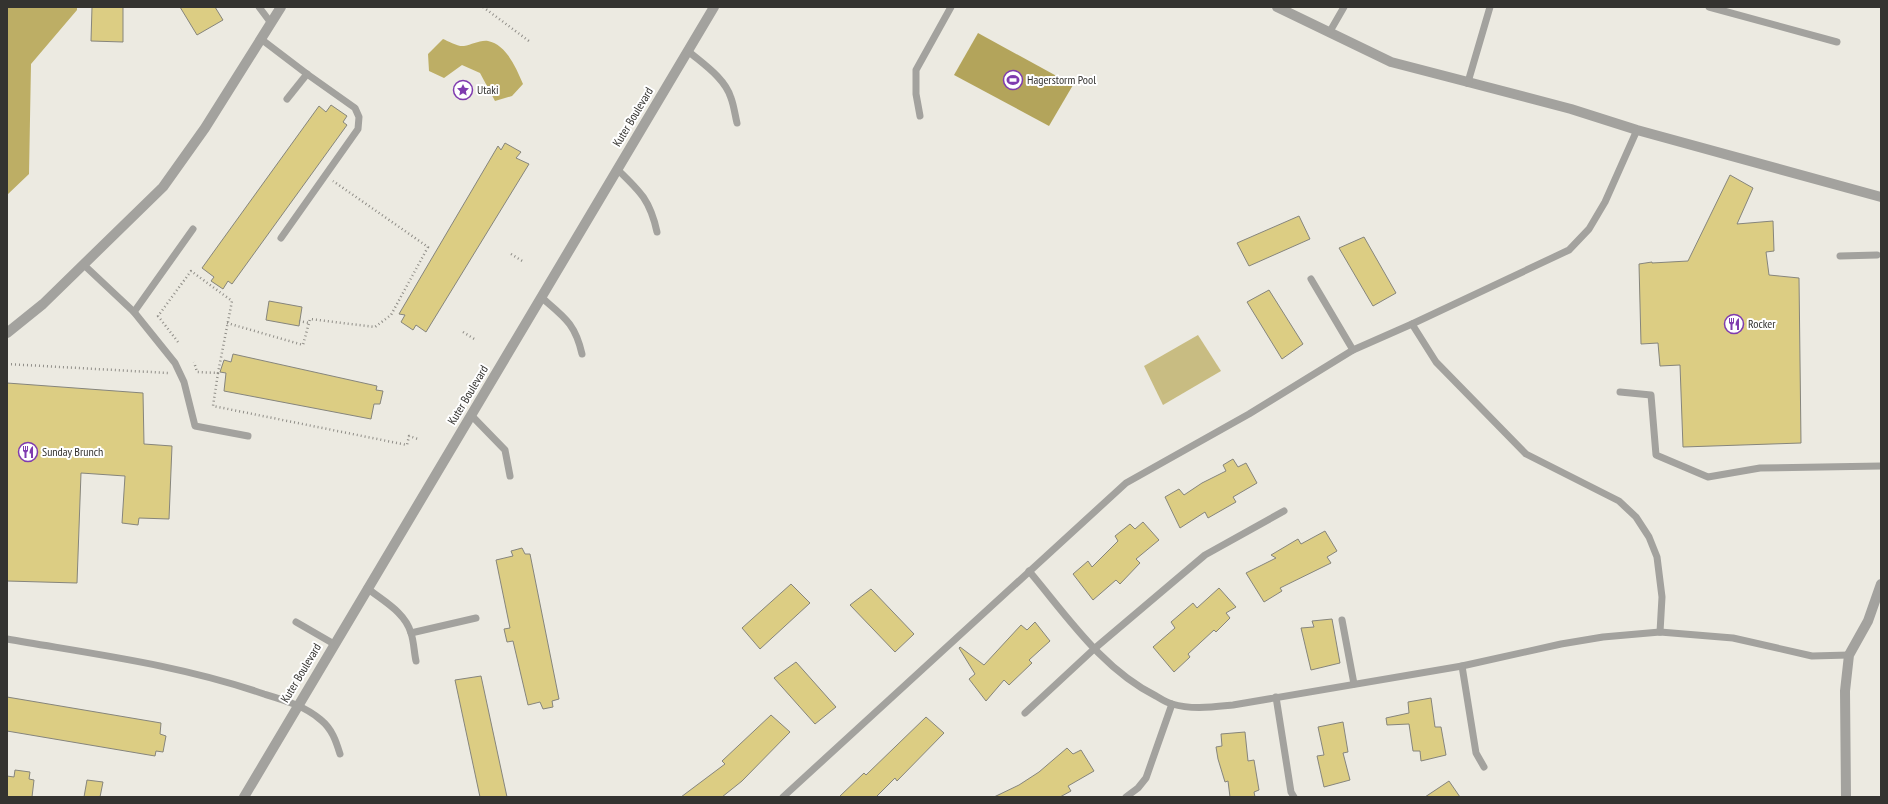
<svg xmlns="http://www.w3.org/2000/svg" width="1888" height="804" font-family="'PT Sans Narrow',sans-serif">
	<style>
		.green { fill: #c8bc82 }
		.forest { fill: #bdae65 }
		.water { fill: #b3a45b }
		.building { fill: #dccd83; stroke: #86857c }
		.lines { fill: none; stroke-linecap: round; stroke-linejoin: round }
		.path { stroke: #8f8d87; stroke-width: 2.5; stroke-dasharray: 1 3; stroke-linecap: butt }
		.service { stroke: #a3a29e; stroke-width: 7 }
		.minor { stroke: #a3a29e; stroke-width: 10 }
		.tertiary { stroke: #a3a29e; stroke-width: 10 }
		.labels { text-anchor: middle; stroke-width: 4; stroke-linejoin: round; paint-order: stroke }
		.poi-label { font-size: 12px; fill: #343330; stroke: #fff; text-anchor: start }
		.street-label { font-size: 12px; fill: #343330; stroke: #fff }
	</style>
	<rect width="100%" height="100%" fill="#eceae1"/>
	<path class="green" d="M1198 335 1221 371 1163 405 1144 366Z"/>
	<g class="forest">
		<path d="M7 7H77V10L31 64 29 174 7 195Z"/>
		<path d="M443 39C448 41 458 47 464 46 472 45 479 40 488 41 507 45 516 68 523 84L512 96 495 101 480 73 462 65 444 78 429 71 428 54Z"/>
	</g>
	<path class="water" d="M978 33 1073 85 1049 126 954 75Z"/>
	<g class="building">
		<path d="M92 7H123V42L91 41Z"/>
		<path d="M180 7H215L223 20 197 35Z"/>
		<path d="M331 105 347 116 343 122 347 125 232 284 228 281 223 289 211 281 214 277 202 268 319 106 326 112Z"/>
		<path d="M505 143 521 152 516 158 529 164 426 332 416 325 413 330 401 322 405 315 399 314 498 146 501 150Z"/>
		<path d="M1730 175 1753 188 1737 224 1773 221 1774 251 1766 252 1769 275 1799 278 1801 443 1683 447 1680 365 1660 366 1658 343 1641 344 1639 264 1652 262V263L1688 261Z"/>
		<path d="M1299 216 1310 239 1249 266 1237 243Z"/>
		<path d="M1364 237 1396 293 1373 306 1339 248Z"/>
		<path d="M1269 290 1303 344 1282 359 1247 302Z"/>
		<path d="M269 301 302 307 299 326 266 320Z"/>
		<path d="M233 354 377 386 376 390 383 391 380 404H374L371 419 224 391 226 373 220 372 224 360 231 362Z"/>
		<path d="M7 383 143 393 144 444 172 446 169 519 139 518 138 525 122 523 125 476 81 473 77 583 7 581Z"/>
		<path d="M1233 459 1238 467 1246 463 1257 483 1233 497 1236 502 1208 518 1205 512 1180 528 1165 497 1179 489 1184 495 1202 483 1226 471 1223 465Z"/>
		<path d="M1143 522 1159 540 1136 559 1140 563 1120 584 1116 580 1093 600 1073 574 1088 561 1092 567 1118 541 1115 536 1130 524 1135 529Z"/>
		<path d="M1325 531 1337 551 1327 557 1331 563 1280 588 1282 591 1264 602 1246 573 1276 558 1271 555 1298 539 1301 544Z"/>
		<path d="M522 548 525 554H530L559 699 552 701 553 707 543 709 540 702 528 705 513 641 507 642 504 629 510 628 496 560 513 556 511 551Z"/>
		<path d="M791 584 810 603 760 649 742 628Z"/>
		<path d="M1219 588 1236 607 1226 613 1230 618 1216 632 1214 630 1188 654 1190 657 1174 672 1153 647 1175 628 1171 622 1193 603 1197 608Z"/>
		<path d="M871 589 914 634 895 652 850 605Z"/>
		<path d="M1332 619 1340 663 1311 670 1301 628 1314 627 1312 621Z"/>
		<path d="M1035 622 1050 641 1029 660 1032 663 1009 685 1004 680 986 701 969 679 975 674 959 648 960 647 984 665 1021 625 1027 630Z"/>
		<path d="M796 662 836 707 815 724 774 678Z"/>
		<path d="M481 676 507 797H480L455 680Z"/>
		<path d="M7 697 161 723 160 734 166 736 163 752 156 751 155 756 7 731Z"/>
		<path d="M1431 698 1435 727H1441L1446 755 1421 761 1420 751H1413L1409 724 1387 725 1386 718 1409 713 1408 702Z"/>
		<path d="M771 715 790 732 742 781 722 797H681L725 764 722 761Z"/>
		<path d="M926 717 944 733 897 781 895 778 876 797H839L864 773 866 775Z"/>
		<path d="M1343 722 1348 752 1343 753 1350 780 1324 787 1317 756 1324 755 1318 727Z"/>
		<path d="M1245 732 1248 761 1254 760 1259 790 1254 792 1255 797H1230L1228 781 1225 782 1218 759 1216 747 1222 746 1221 734Z"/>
		<path d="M1067 748 1073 754 1081 750 1094 771 1068 786 1071 791 1060 797H994L1019 785 1039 772Z"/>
		<path d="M15 770 30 772 29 779 34 780 32 797H7V776L14 777Z"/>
		<path d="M87 780 103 782 100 797H84Z"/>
		<path d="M1449 781 1460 797H1425Z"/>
	</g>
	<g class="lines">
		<g class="path">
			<path d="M483 7 529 41"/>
			<path d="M511 254 524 262"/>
			<path d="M299 321 309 323"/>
			<path d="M227 323 303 345 310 319 375 327 391 315 428 247 333 181"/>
			<path d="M463 332 476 340"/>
			<path d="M178 342 158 316 191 271 232 301 218 373 197 372 194 362"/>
			<path d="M7 364 168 373"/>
			<path d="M218 373 213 406 407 445 409 436 418 439"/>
		</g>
		<g class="service">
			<path d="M259 7 271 23"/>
			<path d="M1709 7 1837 42"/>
			<path d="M1329 33 1344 7"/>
			<path d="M261 39 307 74 355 108 359 117 358 129 281 238"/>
			<path d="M688 51C703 64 725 78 731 98 734 106 735 115 737 123"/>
			<path d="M1468 82 1490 7"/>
			<path d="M287 99 307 74"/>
			<path d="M920 116 916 94V70L951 7"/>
			<path d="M617 169C640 191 650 200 657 232"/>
			<path d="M1840 256 1877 255"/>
			<path d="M84 265 134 312 175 363 184 382 195 426 248 436"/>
			<path d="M1311 279 1353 350"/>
			<path d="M541 297C564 317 575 323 582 354"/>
			<path d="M134 312 193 229"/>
			<path d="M1412 324 1436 362 1526 454 1619 501 1636 517 1649 537 1657 557 1662 597 1660 632"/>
			<path d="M1620 392 1651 395 1656 455 1708 477 1760 468 1881 466"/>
			<path d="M471 415 505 450 510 476"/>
			<path d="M1029 571C1067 616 1102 669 1156 696 1161 699 1167 703 1172 704 1192 710 1213 707 1233 705L1462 666 1561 644 1603 637 1660 632 1733 638 1812 656 1849 655"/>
			<path d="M367 588C383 601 405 612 411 633 414 642 414 652 416 661"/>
			<path d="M1342 620 1354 684"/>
			<path d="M296 622 334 644"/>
			<path d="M411 633 476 618"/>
			<path d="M7 639C93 654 181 665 264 694 284 700 305 706 321 720 332 729 336 741 340 754"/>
			<path d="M1462 666 1476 753 1484 767"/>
			<path d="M1276 697 1291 792 1294 797"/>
			<path d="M1025 713 1094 649 1205 555 1284 511"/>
			<path d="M783 797 1126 483 1249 414 1353 350 1412 324 1569 250 1589 229 1605 202 1637 130"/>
			<path d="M1126 797 1138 788 1146 778 1172 704"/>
		</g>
		<g class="minor">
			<path d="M1468 82 1571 109 1637 130 1881 197"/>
			<path d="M1846 797 1845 691 1849 655 1868 621 1881 584"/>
		</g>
		<g class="tertiary">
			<path d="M1277 7 1391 62 1468 82"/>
			<path d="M7 333 43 304 163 187 205 128 281 7"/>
			<path d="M244 797 714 7"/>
		</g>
	</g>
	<defs>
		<symbol id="stadium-ring" viewBox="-11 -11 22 22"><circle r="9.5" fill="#fff" stroke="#7f3baf" stroke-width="1.5"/><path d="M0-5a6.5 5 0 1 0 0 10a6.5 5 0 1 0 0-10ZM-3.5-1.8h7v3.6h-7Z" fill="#7f3baf"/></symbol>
		<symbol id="sight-ring" viewBox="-11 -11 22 22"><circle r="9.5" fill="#fff" stroke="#7f3baf" stroke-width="1.5"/><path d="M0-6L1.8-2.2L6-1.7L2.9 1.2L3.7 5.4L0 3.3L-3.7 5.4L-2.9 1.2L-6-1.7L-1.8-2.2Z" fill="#7f3baf"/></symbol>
		<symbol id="restaurant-ring" viewBox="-11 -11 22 22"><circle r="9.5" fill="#fff" stroke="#7f3baf" stroke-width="1.5"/><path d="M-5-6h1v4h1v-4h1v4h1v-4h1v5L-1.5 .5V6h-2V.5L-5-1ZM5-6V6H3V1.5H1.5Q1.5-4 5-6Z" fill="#7f3baf"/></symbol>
	</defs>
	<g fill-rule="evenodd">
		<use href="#stadium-ring" x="1002" y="69" width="22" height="22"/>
		<use href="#sight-ring" x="452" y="79" width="22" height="22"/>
		<use href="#restaurant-ring" x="1723" y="313" width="22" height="22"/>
		<use href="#restaurant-ring" x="17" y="441" width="22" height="22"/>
	</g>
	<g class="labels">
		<g class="poi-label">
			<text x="1027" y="84">Hagerstorm Pool</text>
			<text x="477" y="94">Utaki</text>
			<text x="1748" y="328">Rocker</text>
			<text x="42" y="456">Sunday Brunch</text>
		</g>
		<g class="street-label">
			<text transform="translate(633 117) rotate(-59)" y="4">Kuter Boulevard</text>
			<text transform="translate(468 395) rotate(-59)" y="4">Kuter Boulevard</text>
			<text transform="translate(301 673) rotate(-59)" y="4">Kuter Boulevard</text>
		</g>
	</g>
	<rect width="1888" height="804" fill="none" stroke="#343330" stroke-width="16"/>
</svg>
